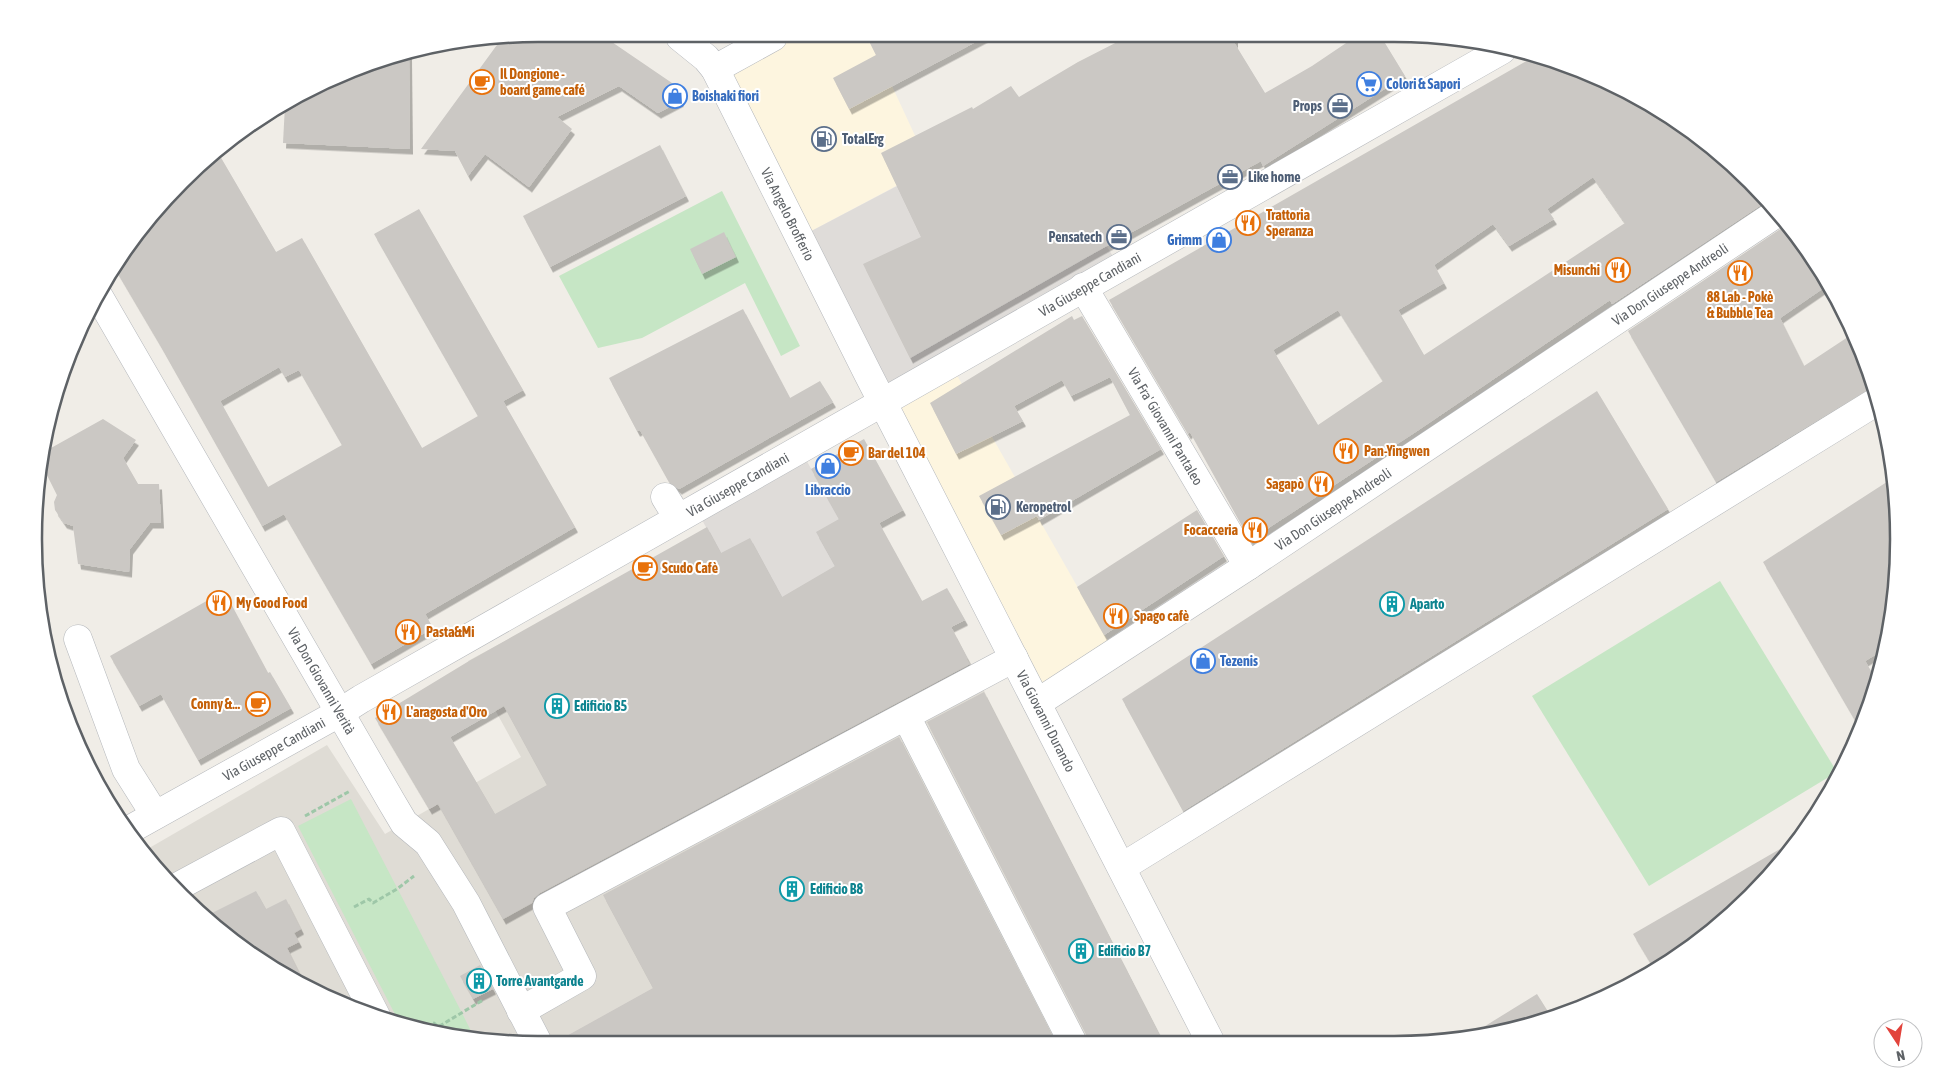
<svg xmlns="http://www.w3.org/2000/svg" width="1933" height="1078" font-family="'Asap Condensed',sans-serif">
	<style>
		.commercial { fill: #fdf5df }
		.industrial { fill: #dfdcd9 }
		.education { fill: #dfdcd5 }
		.green { fill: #c6e6c5 }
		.building { fill: #cbc8c4; fill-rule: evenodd; filter: url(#shadow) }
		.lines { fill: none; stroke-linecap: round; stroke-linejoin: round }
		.minor-casing { stroke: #b4b7bb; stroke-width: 29 }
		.path { stroke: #9ec7a8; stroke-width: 3; stroke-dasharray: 5 2.5; stroke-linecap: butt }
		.minor { stroke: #fff; stroke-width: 28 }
		.labels { text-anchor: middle; stroke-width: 4; stroke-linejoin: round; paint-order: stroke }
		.food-label { font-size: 14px; font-weight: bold; fill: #c56008; stroke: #fff; text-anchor: start }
		.shop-label { font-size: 14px; font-weight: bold; fill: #366cbe; stroke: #fff; text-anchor: start }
		.service-label { font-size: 14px; font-weight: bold; fill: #4e5e75; stroke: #fff; text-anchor: start }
		.street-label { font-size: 14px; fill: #5e6266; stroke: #fff }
		.culture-label { font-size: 14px; font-weight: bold; fill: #0d838f; stroke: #fff; text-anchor: start }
		.rim { fill: none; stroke: #5e6266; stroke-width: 2.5 }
	</style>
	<defs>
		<filter id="shadow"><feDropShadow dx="3" dy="5.5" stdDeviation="0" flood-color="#0004"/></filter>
	</defs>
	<rect width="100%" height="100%" fill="#f0ede7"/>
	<g class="commercial">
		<path d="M776 37H867L892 86 930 168 800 237 727 63Z"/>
		<path d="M950 363 1114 651 1038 701 884 401Z"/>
	</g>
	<g class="industrial">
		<path d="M1053 160 1119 266 882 400 800 237 897 186Z"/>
		<path d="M800 449 912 648 805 707 696 509Z"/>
	</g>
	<path class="education" d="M531 627 637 817 957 638 1163 1041 506 1043 377 1018 286 976 206 919 159 872 144 851 327 745 385 834 521 757 468 661Z"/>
	<g class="green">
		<path d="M722 191 800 346 781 356 745 283 642 338 598 348 559 276Z"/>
		<path d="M1720 581 1837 772 1649 886 1532 696Z"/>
		<path d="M351 799 462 1013 474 1037 399 1022 298 826Z"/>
	</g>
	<g class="building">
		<path d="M1235 35V44L1265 93 1312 66 1358 35H1380L1405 76 1263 166 1261 161 1094 253 910 358 863 264 921 237 881 153 972 107 973 109 1011 86 1019 97 1078 62 1129 36Z"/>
		<path d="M987 36 849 109 833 78 876 55 867 37Z"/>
		<path d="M502 38H606L672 83 681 101 658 113 619 86 557 117 572 129 529 187 485 154 468 176 455 151 421 149Z"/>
		<path d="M409 53 410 149 283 143 285 105 315 86 377 60Z"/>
		<path d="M1535 56 1556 60 1647 102 1727 159 1767 201 1612 304 1610 300 1417 431 1250 540 1190 432 1188 434 1109 300ZM1593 177 1625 223 1424 355 1398 310 1444 283 1434 265 1493 224 1509 246 1554 219 1547 209ZM1338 310 1383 381 1318 425 1273 350Z"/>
		<path d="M660 145 686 196 550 267 523 216Z"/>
		<path d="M217 151 276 252 302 238 422 448 478 416 374 234 419 209 523 390 503 401 575 527 425 614 433 628 371 664 284 514 262 526 160 345 114 267 119 258 182 182ZM279 367 285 377 299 370 342 445 268 487 220 401Z"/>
		<path d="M1788 224 1795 232 1828 285 1780 318 1804 366 1854 333 1874 386 1716 482 1628 331Z"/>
		<path d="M724 232 736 257 702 274 690 249Z"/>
		<path d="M743 309 790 398 820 381 833 402 679 489 669 482 640 430 637 431 609 378Z"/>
		<path d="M1072 316 1074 320 1082 316 1161 449 1039 520 1037 516 1001 535 979 496 1130 415 1110 377 1071 396 1062 380 1014 406 1023 421 956 454 930 403Z"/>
		<path d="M1597 391 1668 509 1183 811 1122 699Z"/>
		<path d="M103 419 136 440 123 458 138 484H159L161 523H150L130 549 129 572 78 564 73 526 64 523 55 510 54 502 57 495 40 461 42 453Z"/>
		<path d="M864 439 903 510 879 523 922 601 947 588 965 620 951 627 968 659H967L970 664 540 893 534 898 532 903 503 919 438 804 429 809 375 718 469 661 707 527 721 553 750 538 782 597 835 566 816 532 839 519 811 469ZM504 706 547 785 495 814 450 737Z"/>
		<path d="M1893 478 1898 506 1895 605 1885 649 1865 661 1877 681 1872 702 1860 729 1763 562Z"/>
		<path d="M1197 510 1224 556 1104 635 1077 587Z"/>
		<path d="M224 591 268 673 270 672 291 708 198 760 161 694 139 706 110 656Z"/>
		<path d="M984 692 1163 1041H1088L1086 1034 927 722Z"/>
		<path d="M899 737 1055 1041 554 1043 653 988 603 895Z"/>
		<path d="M1792 842 1751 896 1674 959 1654 969 1633 934Z"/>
		<path d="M256 891 266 909 286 899 301 929 294 933 299 942 287 948 306 986 286 976 204 917Z"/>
		<path d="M480 965 493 989 473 999 460 976Z"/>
		<path d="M1537 994 1552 1018 1479 1035 1477 1031Z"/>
	</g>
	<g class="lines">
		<defs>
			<g id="minor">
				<path id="s1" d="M680 37 706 58 715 69 868 374 1210 1041"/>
				<path d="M715 69 773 37"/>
				<path id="s2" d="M1083 287 1248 566"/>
				<path id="s3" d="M98 295 391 801 404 823 428 843 466 903 538 1043"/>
				<path d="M665 497 678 518"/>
				<path d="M78 639 126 769 155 815"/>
				<path id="s4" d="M1037 703 1248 566 1777 213"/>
				<path d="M906 716 1072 1041"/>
				<path id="s5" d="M129 830 339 713 361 699 1502 50"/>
				<path d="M1127 864 1879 400"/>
				<path d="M175 888 281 831 377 1018"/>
				<path d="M521 1011 582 976 547 907 1014 658"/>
			</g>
		</defs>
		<use href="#minor" class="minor-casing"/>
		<g class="path">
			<path d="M305 816 350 791"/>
			<path d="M354 907 369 899 373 903 397 889 414 876"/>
			<path d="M427 1027 434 1023 438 1027 483 1000"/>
		</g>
		<use href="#minor" class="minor"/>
	</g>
	<defs>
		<symbol id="cafe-ring" viewBox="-11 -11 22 22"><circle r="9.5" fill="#fff" stroke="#e8710a" stroke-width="1.5"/><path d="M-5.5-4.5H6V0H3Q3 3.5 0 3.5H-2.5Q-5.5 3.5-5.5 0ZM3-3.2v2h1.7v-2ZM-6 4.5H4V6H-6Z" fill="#e8710a"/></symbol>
		<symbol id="supermarket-ring" viewBox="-11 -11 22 22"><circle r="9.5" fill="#fff" stroke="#3f7fe0" stroke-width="1.5"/><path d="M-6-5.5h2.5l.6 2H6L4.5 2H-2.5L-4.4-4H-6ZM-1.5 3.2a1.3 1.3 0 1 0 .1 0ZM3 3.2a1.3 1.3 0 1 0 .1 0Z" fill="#3f7fe0"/></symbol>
		<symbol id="shop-ring" viewBox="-11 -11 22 22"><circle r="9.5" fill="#fff" stroke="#3f7fe0" stroke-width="1.5"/><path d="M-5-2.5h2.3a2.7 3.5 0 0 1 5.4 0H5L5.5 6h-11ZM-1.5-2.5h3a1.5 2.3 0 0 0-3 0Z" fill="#3f7fe0"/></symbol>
		<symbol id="office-ring" viewBox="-11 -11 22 22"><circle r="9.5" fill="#fff" stroke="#5c6f8a" stroke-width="1.5"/><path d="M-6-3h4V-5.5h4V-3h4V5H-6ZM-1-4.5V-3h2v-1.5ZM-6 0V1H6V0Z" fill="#5c6f8a"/></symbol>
		<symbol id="fuel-ring" viewBox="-11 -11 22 22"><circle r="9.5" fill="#fff" stroke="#5c6f8a" stroke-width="1.5"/><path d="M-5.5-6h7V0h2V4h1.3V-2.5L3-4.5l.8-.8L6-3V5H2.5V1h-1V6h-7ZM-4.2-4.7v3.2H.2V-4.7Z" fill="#5c6f8a"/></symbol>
		<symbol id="restaurant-ring" viewBox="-11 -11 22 22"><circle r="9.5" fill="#fff" stroke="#e8710a" stroke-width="1.5"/><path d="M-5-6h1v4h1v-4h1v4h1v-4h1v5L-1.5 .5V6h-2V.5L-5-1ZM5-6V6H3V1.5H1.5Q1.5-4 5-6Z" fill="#e8710a"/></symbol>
		<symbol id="building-ring" viewBox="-11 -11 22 22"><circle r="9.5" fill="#fff" stroke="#0f9aa8" stroke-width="1.5"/><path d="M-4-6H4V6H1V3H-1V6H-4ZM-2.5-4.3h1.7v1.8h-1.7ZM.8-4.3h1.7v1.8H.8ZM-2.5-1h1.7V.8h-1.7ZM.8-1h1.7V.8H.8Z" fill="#0f9aa8"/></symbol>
	</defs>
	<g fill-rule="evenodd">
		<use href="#cafe-ring" x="468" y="68" width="28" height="28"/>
		<use href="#supermarket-ring" x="1355" y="70" width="28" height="28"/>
		<use href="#shop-ring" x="661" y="82" width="28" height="28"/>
		<use href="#office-ring" x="1326" y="92" width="28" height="28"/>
		<use href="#fuel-ring" x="810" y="125" width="28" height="28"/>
		<use href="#office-ring" x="1216" y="163" width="28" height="28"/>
		<use href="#restaurant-ring" x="1234" y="209" width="28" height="28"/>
		<use href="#office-ring" x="1105" y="223" width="28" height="28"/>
		<use href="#shop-ring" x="1205" y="226" width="28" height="28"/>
		<use href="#restaurant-ring" x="1604" y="256" width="28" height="28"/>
		<use href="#restaurant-ring" x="1726" y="259" width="28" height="28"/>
		<use href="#restaurant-ring" x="1332" y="437" width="28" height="28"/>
		<use href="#cafe-ring" x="837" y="439" width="28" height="28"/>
		<use href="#shop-ring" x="814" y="452" width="28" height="28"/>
		<use href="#restaurant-ring" x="1307" y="470" width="28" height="28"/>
		<use href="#fuel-ring" x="984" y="493" width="28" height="28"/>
		<use href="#restaurant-ring" x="1241" y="516" width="28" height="28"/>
		<use href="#cafe-ring" x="631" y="554" width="28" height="28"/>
		<use href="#restaurant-ring" x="205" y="589" width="28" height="28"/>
		<use href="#building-ring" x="1378" y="590" width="28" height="28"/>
		<use href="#restaurant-ring" x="1102" y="602" width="28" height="28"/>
		<use href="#restaurant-ring" x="394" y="618" width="28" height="28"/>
		<use href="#shop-ring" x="1189" y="647" width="28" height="28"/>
		<use href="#cafe-ring" x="244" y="690" width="28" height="28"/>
		<use href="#building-ring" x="543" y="692" width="28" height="28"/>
		<use href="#restaurant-ring" x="375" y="698" width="28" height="28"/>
		<use href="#building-ring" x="778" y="875" width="28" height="28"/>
		<use href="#building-ring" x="1067" y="937" width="28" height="28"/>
		<use href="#building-ring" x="465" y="967" width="28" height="28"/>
	</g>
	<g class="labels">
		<g class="food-label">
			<text x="500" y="79">Il Dongione -<tspan x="500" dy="16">board game café</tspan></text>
			<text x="1266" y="220">Trattoria<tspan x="1266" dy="16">Speranza</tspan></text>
			<text x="1600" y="275" text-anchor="end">Misunchi</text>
			<text x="1740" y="302" text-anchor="middle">88 Lab - Pokè<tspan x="1740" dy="16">&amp; Bubble Tea</tspan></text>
			<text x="1364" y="456">Pan-Yingwen</text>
			<text x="868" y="458">Bar del 104</text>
			<text x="1304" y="489" text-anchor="end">Sagapò</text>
			<text x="1238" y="535" text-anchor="end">Focacceria</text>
			<text x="662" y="573">Scudo Cafè</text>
			<text x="236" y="608">My Good Food</text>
			<text x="1134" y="621">Spago cafè</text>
			<text x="426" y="637">Pasta&amp;Mi</text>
			<text x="240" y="709" text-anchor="end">Conny &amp;…</text>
			<text x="406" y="717">L'aragosta d'Oro</text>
		</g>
		<g class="shop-label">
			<text x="1386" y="89">Colori &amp; Sapori</text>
			<text x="692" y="101">Boishaki fiori</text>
			<text x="1202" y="245" text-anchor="end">Grimm</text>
			<text x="828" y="495" text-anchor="middle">Libraccio</text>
			<text x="1220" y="666">Tezenis</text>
		</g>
		<g class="service-label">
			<text x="1322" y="111" text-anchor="end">Props</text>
			<text x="842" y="144">TotalErg</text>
			<text x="1248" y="182">Like home</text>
			<text x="1102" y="242" text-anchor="end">Pensatech</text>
			<text x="1016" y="512">Keropetrol</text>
		</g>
		<g class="street-label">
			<text dy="5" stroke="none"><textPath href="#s1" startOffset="210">Via Angelo Brofferio</textPath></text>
			<text dy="5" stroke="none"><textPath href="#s5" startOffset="1105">Via Giuseppe Candiani</textPath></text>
			<text dy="5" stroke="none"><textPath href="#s4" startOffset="759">Via Don Giuseppe Andreoli</textPath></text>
			<text dy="5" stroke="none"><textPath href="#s2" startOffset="162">Via Fra' Giovanni Pantaleo</textPath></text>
			<text dy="5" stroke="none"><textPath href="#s5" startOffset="700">Via Giuseppe Candiani</textPath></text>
			<text dy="5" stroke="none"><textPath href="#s4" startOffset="354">Via Don Giuseppe Andreoli</textPath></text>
			<text dy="5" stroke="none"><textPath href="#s3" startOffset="446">Via Don Giovanni Verità</textPath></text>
			<text dy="5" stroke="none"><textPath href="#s1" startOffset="779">Via Giovanni Durando</textPath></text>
			<text dy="5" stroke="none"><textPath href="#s5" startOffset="166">Via Giuseppe Candiani</textPath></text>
		</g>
		<g class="culture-label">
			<text x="1410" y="609">Aparto</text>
			<text x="574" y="711">Edificio B5</text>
			<text x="810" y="894">Edificio B8</text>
			<text x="1098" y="956">Edificio B7</text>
			<text x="496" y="986">Torre Avantgarde</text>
		</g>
	</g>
	<path d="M0 0H1933V1078H0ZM538 42H1394A496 496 0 0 1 1890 538V540A496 496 0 0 1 1394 1036H538A496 496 0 0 1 42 540V538A496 496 0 0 1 538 42Z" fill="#fff" fill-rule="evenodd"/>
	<path class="rim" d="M538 42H1394A496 496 0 0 1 1890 538V540A496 496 0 0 1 1394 1036H538A496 496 0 0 1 42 540V538A496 496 0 0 1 538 42Z"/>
	<g transform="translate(1898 1043) rotate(168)"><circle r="24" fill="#ffffff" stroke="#bfc0c2"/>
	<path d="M0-4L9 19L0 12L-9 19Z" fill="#e2433b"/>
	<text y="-8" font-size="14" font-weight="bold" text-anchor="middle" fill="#5e6266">N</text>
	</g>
</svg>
